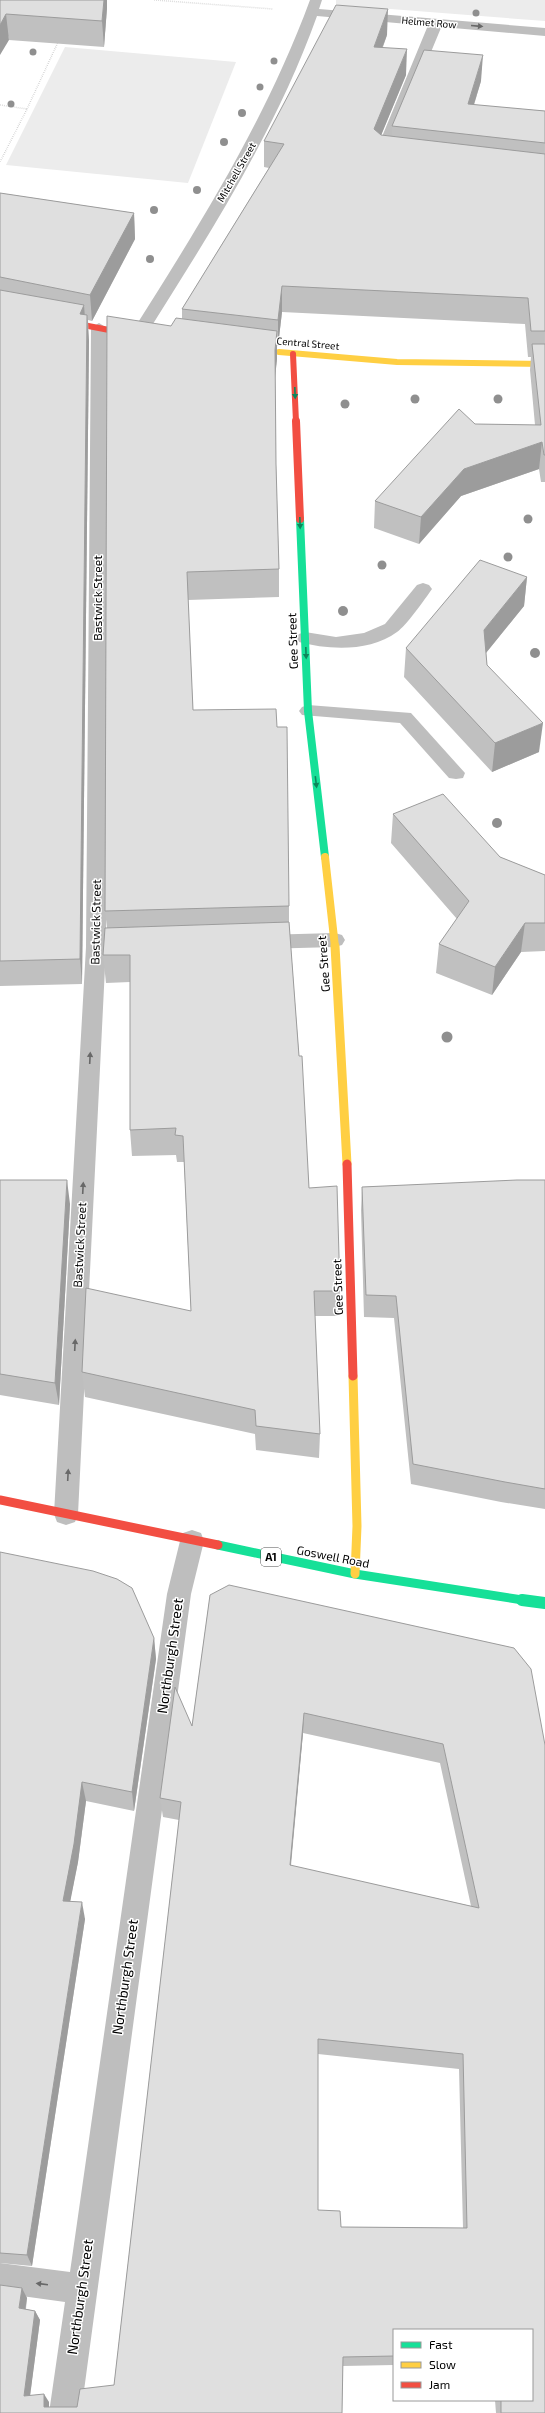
<svg xmlns="http://www.w3.org/2000/svg" width="545" height="2413" font-family="'Exo 2',sans-serif">
	<style>
		.green { fill: #ececec }
		.lines { fill: none; stroke-linecap: round; stroke-linejoin: round }
		.path { stroke: #b9b9b9; stroke-width: 1.5; stroke-dasharray: 0.5 1.5; stroke-linecap: butt }
		.lane { fill: #bebebe; fill-rule: evenodd }
		.street { fill: #bebebe; fill-rule: evenodd }
		.fast-far2 { stroke: #16e098; stroke-width: 8 }
		.fast-far1 { stroke: #16e098; stroke-width: 9 }
		.fast { stroke: #16e098; stroke-width: 12 }
		.slow-far2 { stroke: #ffcf43; stroke-width: 6 }
		.slow-far1 { stroke: #ffcf43; stroke-width: 8 }
		.slow { stroke: #ffcf43; stroke-width: 9 }
		.jam-far2 { stroke: #f24e42; stroke-width: 6 }
		.jam-far1 { stroke: #f24e42; stroke-width: 8 }
		.jam { stroke: #f24e42; stroke-width: 9 }
		.tree { fill: #8f8f8f }
		.wall { fill: #c0c0c0; fill-rule: evenodd }
		.shaded-wall { fill: #9c9c9c }
		.building { fill: #dfdfdf; stroke: #9c9c9c; fill-rule: evenodd }
		.oneway { fill: #686868 }
		.oneway2 { fill: #0d865b }
		.labels { text-anchor: middle; stroke-width: 3; stroke-linejoin: round; paint-order: stroke }
		.far-street-label { font-size: 10px; fill: #000; stroke: #fff }
		.shield { fill: #fff; stroke: #4c4c4c; stroke-width: 1 }
		.shield-label { font-size: 11px; font-weight: bold; fill: #000 }
		.street-label { font-size: 12px; fill: #000; stroke: #fff }
		.near-street-label { font-size: 14px; fill: #000; stroke: #fff }
	</style>
	<rect width="100%" height="100%" fill="#fff"/>
	<g class="green">
		<path d="M336 0H545V21L339 5 336 4Z"/>
		<path d="M65 47 236 62 188 183 6 165Z"/>
	</g>
	<g class="lines">
		<g class="path">
			<path d="M154 0 273 9"/>
			<path d="M0 105 27 109 0 162"/>
			<path d="M27 109 59 40"/>
		</g>
		<g class="lane">
			<path d="M436 19 443 23 389 153 396 154 398 157 391 161 376 159 374 156 429 23Z"/>
			<path d="M423 583 429 585 432 589C425 599 406 626 397 632 370 652 329 650 299 642L296 638 299 634 305 632 336 637 364 633 385 624 417 585Z"/>
			<path d="M308 705 411 713 465 773 463 778 456 779 449 778 400 723 302 715 299 711 302 707Z"/>
		</g>
		<g class="street">
			<path d="M310 0H322L319 9 545 28V36L317 16C276 131 210 233 146 335L138 340 133 338 130 335C199 226 265 122 310 0Z"/>
			<path d="M99 323 107 328 106 947 78 1514 75 1522 66 1525 57 1522 54 1514 86 947 91 328Z"/>
			<path d="M335 933 342 935 345 940 342 945 335 947 262 949 255 947 252 942 255 937 262 935Z"/>
			<path d="M192 1530 201 1533 204 1541 191 1594 81 2413H49L65 2302 0 2293V2263L70 2272 167 1594 180 1541 183 1533Z"/>
		</g>
		<path class="fast-far2" d="M300 519 308 711 325 857"/>
		<path class="fast-far1" d="M218 1545 355 1574 529 1601"/>
		<path class="fast" d="M522 1600 545 1603"/>
		<path class="slow-far2" d="M279 352 397 362 545 364"/>
		<path class="slow-far1" d="M325 857 335 947"/>
		<g class="slow">
			<path d="M335 946 347 1164"/>
			<path d="M353 1376 357 1526 355 1574"/>
		</g>
		<g class="jam-far2">
			<path d="M0 309 135 335"/>
			<path d="M293 354 296 422"/>
		</g>
		<path class="jam-far1" d="M296 421 300 519"/>
		<g class="jam">
			<path d="M347 1164 353 1376"/>
			<path d="M0 1500 218 1545"/>
		</g>
	</g>
	<g class="tree">
		<circle cx="476" cy="13" r="3.5"/>
		<circle cx="33" cy="52" r="3.5"/>
		<circle cx="274" cy="61" r="3.5"/>
		<circle cx="260" cy="87" r="3.5"/>
		<circle cx="11" cy="104" r="3.5"/>
		<circle cx="242" cy="113" r="4"/>
		<circle cx="224" cy="142" r="4"/>
		<circle cx="197" cy="190" r="4"/>
		<circle cx="154" cy="210" r="4"/>
		<circle cx="150" cy="259" r="4"/>
		<circle cx="415" cy="399" r="4.5"/>
		<circle cx="498" cy="399" r="4.5"/>
		<circle cx="345" cy="404" r="4.5"/>
		<circle cx="528" cy="519" r="4.5"/>
		<circle cx="508" cy="557" r="4.5"/>
		<circle cx="382" cy="565" r="4.5"/>
		<circle cx="343" cy="611" r="5"/>
		<circle cx="535" cy="653" r="5"/>
		<circle cx="497" cy="823" r="5"/>
		<circle cx="447" cy="1037" r="5.5"/>
	</g>
	<g class="wall">
		<path d="M0 0H107V8L104 47 9 40Z"/>
		<path d="M387 35 383 47 406 75 381 135 392 136V126L481 81 474 105 545 111V482H541L539 469 461 496 419 544 374 528 375 501 475 424 535 425 530 370 531 357H528L525 324 282 312 278 346H277V359L275 375 276 464 279 569V597L188 600 193 710 277 727 289 906V922L309 1188 340 1291 338 1316H315L320 1434 319 1458 256 1450 255 1434 85 1397 82 1372 191 1311 184 1162H177L176 1155 132 1156 130 1130V982L106 983 103 955 107 928 105 911 171 326 182 319V309L269 168 264 167V141Z"/>
		<path d="M0 193 134 213 135 239 92 321 88 320 89 341 82 984 0 986Z"/>
		<path d="M527 577 524 606 486 653 487 665 539 752 492 772 404 677 406 648Z"/>
		<path d="M393 814 545 875V951L521 952 492 995 436 973 439 944 457 919 391 843Z"/>
		<path d="M0 1180 70 1204 59 1405 0 1395Z"/>
		<path d="M545 1180V1509L501 1502 411 1484 394 1318 364 1317 361 1210 362 1187Z"/>
		<path d="M0 1552 154 1638 156 1659 134 1811 86 1801 78 1862 70 1901 85 1919 32 2266 0 2263Z"/>
		<path d="M210 1595 545 1745V2413H496L495 2400H532V2330H394V2365L343 2366 342 2413H0L22 2288 27 2298 26 2309 35 2311 40 2320 30 2395 49 2402V2407H77L114 2385 179 1820 163 1817 160 1798 192 1726ZM303 1733 440 1763 471 1906 291 1866ZM318 2054 459 2069 463 2228 341 2227 318 2210Z"/>
	</g>
	<g class="shaded-wall">
		<path d="M104 0H107V8L104 47 102 21Z"/>
		<path d="M388 9 387 35 373 72 374 47Z"/>
		<path d="M6 14 9 40 0 55V25Z"/>
		<path d="M407 49 406 75 373 155 374 129Z"/>
		<path d="M483 55 481 81 466 130 468 104Z"/>
		<path d="M134 213 135 239 92 321 90 295Z"/>
		<path d="M282 286V312L278 346V320Z"/>
		<path d="M84 305 86 331 80 314Z"/>
		<path d="M87 315 89 341 82 984 80 959Z"/>
		<path d="M277 331V359L275 378V350Z"/>
		<path d="M542 442 539 469 461 496 419 544 421 517 464 469Z"/>
		<path d="M527 577 524 606 481 659 484 630Z"/>
		<path d="M543 723 539 752 492 772 495 743Z"/>
		<path d="M525 923 521 952 492 995 495 967Z"/>
		<path d="M67 1180 70 1204 59 1405 55 1383Z"/>
		<path d="M154 1638 156 1659 134 1811 132 1792Z"/>
		<path d="M304 1713 303 1733 289 1883 290 1865Z"/>
		<path d="M82 1782 86 1801 78 1862 67 1918 63 1901Z"/>
		<path d="M82 1902 85 1919 32 2266 27 2255Z"/>
		<path d="M22 2288 27 2298 24 2318 19 2308Z"/>
		<path d="M35 2311 40 2320 29 2404 24 2396Z"/>
		<path d="M44 2394 49 2402V2413L44 2407Z"/>
	</g>
	<g class="building">
		<path d="M0 0H104L102 21 6 14 0 25Z"/>
		<path d="M336 5 388 9 374 47 407 49 374 129 381 135 545 154V331H531L528 298 282 286 278 320 182 309 284 144 264 141Z"/>
		<path d="M424 50 483 55 468 104 545 111V143L392 126Z"/>
		<path d="M0 193 134 213 90 295 0 277Z"/>
		<path d="M0 290 84 305 80 314 87 315 80 959 0 961Z"/>
		<path d="M107 316 171 326 176 318 277 331 275 350 276 464 279 569 187 572 193 710 276 709 277 727H287L289 906 105 911Z"/>
		<path d="M532 344H545V455H544L542 442 464 469 421 517 375 501 459 409 475 424 541 425Z"/>
		<path d="M480 560 527 577 484 630 487 665 543 723 495 743 406 648Z"/>
		<path d="M443 794 500 857 545 875V923H525L495 967 439 944 469 901 393 814Z"/>
		<path d="M289 922 299 1056H302L309 1188 337 1186 340 1291H314L320 1434 256 1426 255 1410 82 1372 86 1288 191 1311 183 1136 175 1135 176 1128 130 1130V955H103L105 928Z"/>
		<path d="M0 1180H67L55 1383 0 1374Z"/>
		<path d="M517 1180H545V1489L505 1482 413 1464 396 1296 366 1295 362 1187Z"/>
		<path d="M0 1552 93 1571 117 1579 132 1588 154 1638 132 1792 82 1782 74 1844 63 1901 82 1902 27 2255 0 2253Z"/>
		<path d="M229 1585 514 1648 531 1669 545 1745V2413H501V2400H532V2330H394V2356L343 2357 342 2413H0V2285L22 2288 19 2308 35 2311 24 2396 44 2394V2407H77L80 2389 114 2385 181 1802 160 1798 175 1687 192 1726 210 1595ZM304 1713 443 1744 479 1908 290 1865ZM318 2039 463 2054 467 2228 341 2227 340 2211 318 2210Z"/>
	</g>
	<defs><path id="oneway-solid" d="M-6-.8H1V-3.2L6.5 0L1 3.2V.8H-6Z"/></defs>
	<g class="oneway">
		<use href="#oneway-solid" transform="translate(477 26) rotate(5)"/>
		<use href="#oneway-solid" transform="translate(90 1058) rotate(-87)"/>
		<use href="#oneway-solid" transform="translate(83 1188) rotate(-87)"/>
		<use href="#oneway-solid" transform="translate(75 1345) rotate(-87)"/>
		<use href="#oneway-solid" transform="translate(68 1475) rotate(-87)"/>
		<use href="#oneway-solid" transform="translate(42 2284) rotate(-173)"/>
	</g>
	<g class="oneway2">
		<use href="#oneway-solid" transform="translate(295 393) rotate(88)"/>
		<use href="#oneway-solid" transform="translate(300 523) rotate(88)"/>
		<use href="#oneway-solid" transform="translate(306 653) rotate(88)"/>
		<use href="#oneway-solid" transform="translate(316 782) rotate(83)"/>
	</g>
	<g class="labels">
		<g class="far-street-label">
			<text transform="translate(429 22) rotate(5)" y="4">Helmet Row</text>
			<text transform="translate(236 172) rotate(-60)" y="4">Mitchell Street</text>
			<text transform="translate(308 343) rotate(5)" y="4">Central Street</text>
		</g>
		<rect class="shield" x="261" y="1548" width="20" height="18" rx="3"/>
		<g class="shield-label">
			<text x="271" y="1561">A1</text>
		</g>
		<g class="street-label">
			<text transform="translate(98 598) rotate(-90)" y="4">Bastwick Street</text>
			<text transform="translate(293 641) rotate(-92)" y="4">Gee Street</text>
			<text transform="translate(96 922) rotate(-89)" y="4">Bastwick Street</text>
			<text transform="translate(324 964) rotate(-94)" y="4">Gee Street</text>
			<text transform="translate(80 1245) rotate(-87)" y="4">Bastwick Street</text>
			<text transform="translate(338 1287) rotate(-92)" y="4">Gee Street</text>
			<text transform="translate(333 1557) rotate(11)" y="4">Goswell Road</text>
		</g>
		<g class="near-street-label">
			<text transform="translate(170 1656) rotate(-82)" y="5">Northburgh Street</text>
			<text transform="translate(125 1977) rotate(-82)" y="5">Northburgh Street</text>
			<text transform="translate(80 2297) rotate(-82)" y="5">Northburgh Street</text>
		</g>
	</g>
	<rect x="393" y="2329" width="140" height="72" fill="#ffffff" stroke="#999999"/>
	<rect x="401" y="2342" width="20" height="6" fill="#16e098" stroke="#999999"/>
	<text x="429" y="2349" font-size="12" fill="#000000">Fast</text>
	<rect x="401" y="2362" width="20" height="6" fill="#ffcf43" stroke="#999999"/>
	<text x="429" y="2369" font-size="12" fill="#000000">Slow</text>
	<rect x="401" y="2382" width="20" height="6" fill="#f24e42" stroke="#999999"/>
	<text x="429" y="2389" font-size="12" fill="#000000">Jam</text>
</svg>
